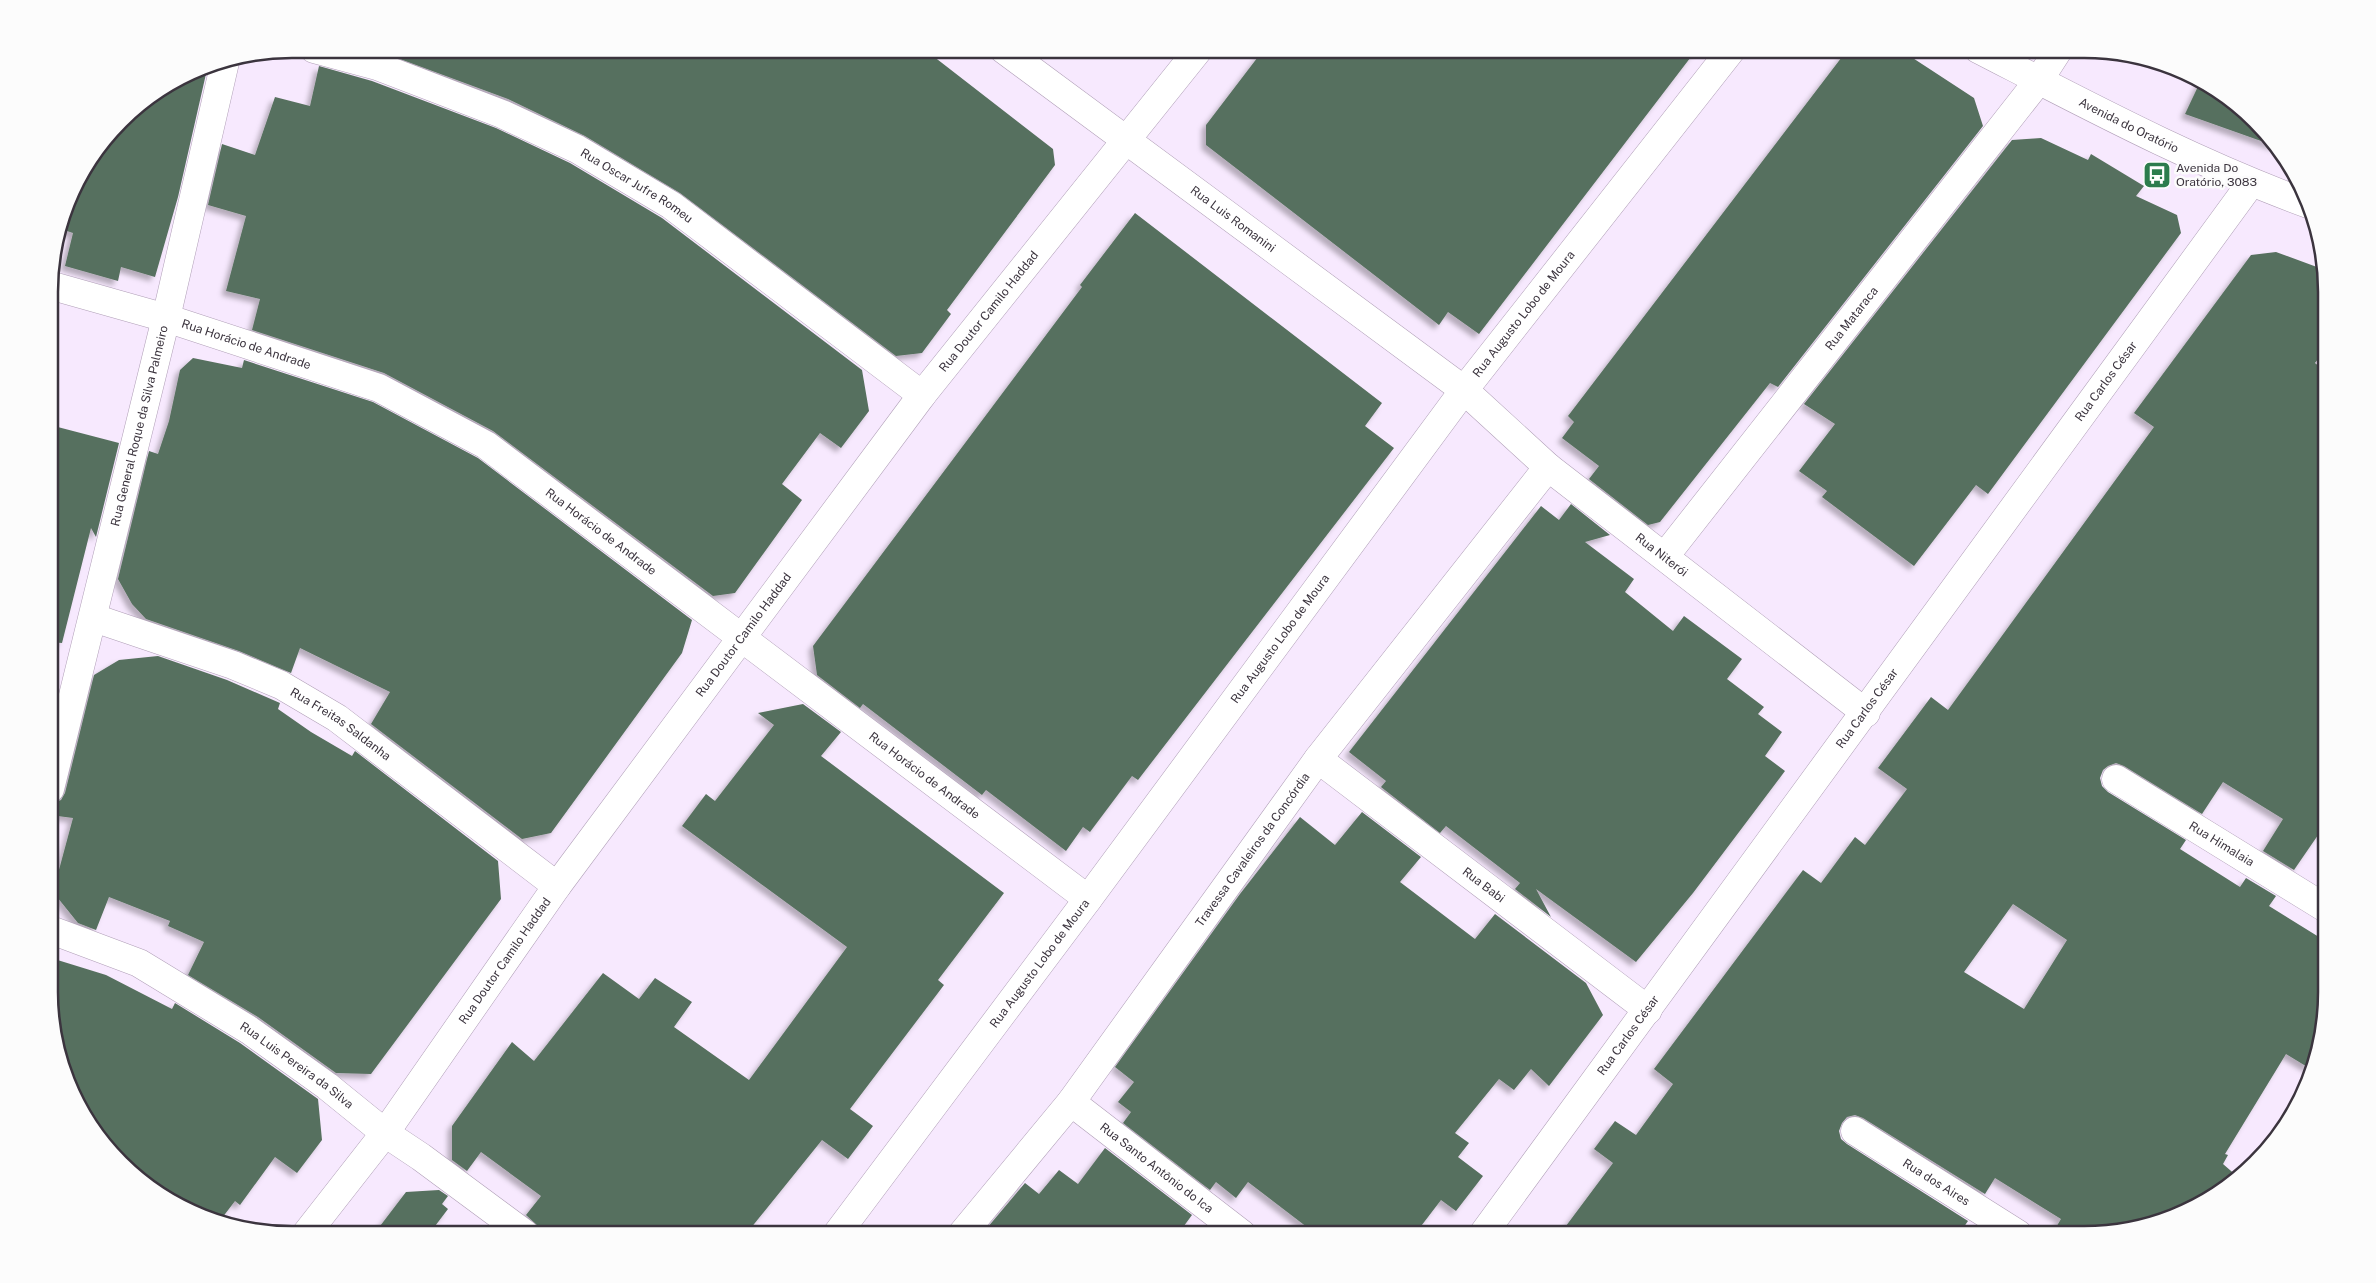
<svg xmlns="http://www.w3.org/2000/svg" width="2376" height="1283" font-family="'Public Sans',sans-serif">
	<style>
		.building { fill: #57705e; fill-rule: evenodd; filter: url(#shadow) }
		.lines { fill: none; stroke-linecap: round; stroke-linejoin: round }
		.street-casing { stroke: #b09fb7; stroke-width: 29 }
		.secondary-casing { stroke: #b09fb7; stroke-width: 29 }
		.street { stroke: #fff; stroke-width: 28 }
		.secondary { stroke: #fff; stroke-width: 28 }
		.labels { text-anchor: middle; stroke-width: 5; stroke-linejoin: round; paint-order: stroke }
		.street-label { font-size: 12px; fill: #3b343e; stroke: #fcfcfc }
		.poi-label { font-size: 12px; fill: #3b343e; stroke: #fcfcfc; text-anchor: start }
		.rim { fill: none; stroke: #3b343e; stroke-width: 2.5 }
	</style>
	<defs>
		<filter id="shadow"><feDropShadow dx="-4.5" dy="4.5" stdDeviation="2.5" flood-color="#0004"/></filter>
	</defs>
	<rect width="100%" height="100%" fill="#f7e9fe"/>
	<g class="building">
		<path d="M373 49H924L1053 149 1055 165 947 310 951 314 922 353 896 356 680 193 585 136 508 99Z"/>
		<path d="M1264 49H1697L1479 334 1448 312 1439 325 1206 145V125Z"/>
		<path d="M1848 49H1899L1974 98 1983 126 1778 387 1770 383 1660 522 1648 525 1589 479 1599 466 1562 438 1574 422 1568 416Z"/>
		<path d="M208 65 178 197 155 277 121 267 118 281 65 266 73 233 61 229 74 184 131 109 199 67Z"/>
		<path d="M319 66 372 81 496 128 570 163 662 218 862 370 869 411 841 448 820 433 782 484 802 500 735 593 713 596 493 431 384 373 252 330 260 299 226 291 246 216 208 205 222 144 255 155 275 97 310 106Z"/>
		<path d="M2201 80 2245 109 2278 147 2185 114Z"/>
		<path d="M2041 138 2088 160 2091 154 2144 186 2136 196 2177 215 2181 233 1988 494 1976 485 1914 566 1822 497 1827 491 1799 471 1835 424 1804 404 2012 140Z"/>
		<path d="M1135 213 1382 403 1365 426 1394 448 1138 780 1132 776 1090 832 1083 827 1066 851 986 790 982 795 863 704 860 708 817 675 813 646 1082 287 1080 285Z"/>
		<path d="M2276 252 2325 270V350L2315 363 2326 372 2327 822 2294 870 2263 851 2283 819 2223 782 2202 814 2124 766 2116 763 2108 766 2103 770 2100 778 2102 786 2108 792 2186 840 2180 849 2240 887 2246 878 2276 896 2269 906 2327 942V992L2309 1068 2286 1054 2225 1154 2228 1155 2223 1164 2238 1177 2219 1194 2163 1221 2100 1234H2052L2061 1219 1995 1178 1985 1194 1863 1118 1855 1115 1847 1117 1842 1123 1839 1131 1841 1139 1847 1144 1968 1221 1959 1234H1560L1613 1163 1594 1149 1615 1121 1636 1135 1673 1084 1654 1069 1803 870 1821 883 1855 837 1865 845 1907 789 1878 768 1931 697 1948 710 2154 427 2134 413 2251 255ZM2013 904 2067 940 2024 1009 1964 972Z"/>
		<path d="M193 358 242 368 244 360 373 402 478 458 692 620 682 653 551 833 522 839 371 724 390 692 300 648 291 673 239 651 146 619 132 604 118 579 149 451 158 454 169 421 180 370Z"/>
		<path d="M50 425 119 443 96 537 91 528 62 643 50 642Z"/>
		<path d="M1571 504 1610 535 1585 542 1634 579 1625 592 1673 631 1684 616 1742 659 1727 679 1764 707 1758 714 1782 732 1765 756 1785 771 1693 893 1636 962 1536 889 1551 917 1515 889 1520 883 1446 826 1440 833 1381 787 1386 781 1349 752 1541 506 1559 520Z"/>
		<path d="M158 656 227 680 280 703 278 709 311 732 352 756 355 751 498 861 501 899 371 1074 336 1073 258 1017 188 975 204 942 168 926 170 921 109 897 96 930 78 923 53 892 73 818 50 815V804L61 800 65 793 94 675 119 660Z"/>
		<path d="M803 704 841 732 821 756 1004 893 938 980 944 985 850 1109 873 1126 848 1159 822 1140 746 1234H540L539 1227 526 1215 541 1196 481 1152 467 1171 452 1160V1126L512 1042 534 1061 603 973 639 999 655 978 692 1002 674 1027 749 1080 847 947 682 826 706 794 715 801 774 725 758 713Z"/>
		<path d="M1362 812 1421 857 1400 882 1475 939 1495 914 1586 983 1603 1015 1549 1086 1531 1069 1514 1090 1499 1079 1455 1133 1469 1143 1458 1157 1483 1176 1456 1211 1441 1200 1415 1234H1316L1248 1182 1236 1198 1216 1182 1210 1190 1123 1123 1131 1112 1118 1102 1134 1082 1115 1067 1240 894 1300 817 1335 845Z"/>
		<path d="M51 958 106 975 172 1009 175 1003 240 1043 318 1099 322 1140 297 1173 275 1157 240 1205 235 1201 222 1218 184 1209 99 1139 67 1084 51 1024Z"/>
		<path d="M1105 1148 1192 1215 1178 1234H982L1025 1183 1039 1194 1059 1170 1078 1184Z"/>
		<path d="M439 1190 448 1196 442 1204 448 1209 429 1234H374L406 1192Z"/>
	</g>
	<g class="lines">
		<defs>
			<g id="street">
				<path id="s1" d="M314 49 377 66 502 114 577 149 671 205 922 395"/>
				<path id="s2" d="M1003 49 1464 390 1548 467 1866 713"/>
				<path id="s3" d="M49 285 166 318 379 388 486 445 1088 899"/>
				<path id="s4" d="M1665 556 2039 80 2059 49"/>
				<path id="s5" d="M94 618 233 665 281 685 337 718 557 886"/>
				<path id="s6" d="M1318 759 1648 1010"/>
				<path id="s7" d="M2116 779 2327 909"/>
				<path id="s8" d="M50 789 166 318 225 62"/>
				<path id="s9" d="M51 930 139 963 249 1030 327 1086 385 1133 421 1157 525 1234"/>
				<path id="s10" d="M1071 1102 1242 1234"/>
				<path id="s11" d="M1855 1131 2018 1234"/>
				<path id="s12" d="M306 1234 385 1133 557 886 922 395 1199 49"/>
				<path id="s13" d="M837 1234 1088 899 1464 390 1732 49"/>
				<path id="s14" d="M962 1234 1071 1102 1318 759 1548 467"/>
				<path id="s15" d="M1483 1234 2251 183"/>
			</g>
			<g id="secondary">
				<path id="s16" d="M1978 49C2087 105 2195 163 2311 205"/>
			</g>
		</defs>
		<use href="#street" class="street-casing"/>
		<use href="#secondary" class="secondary-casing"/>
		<use href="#street" class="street"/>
		<use href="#secondary" class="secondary"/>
	</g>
	<defs>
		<symbol id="bus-square" viewBox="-11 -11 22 22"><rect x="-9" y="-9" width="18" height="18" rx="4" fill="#2c7c4d" stroke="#fcfcfc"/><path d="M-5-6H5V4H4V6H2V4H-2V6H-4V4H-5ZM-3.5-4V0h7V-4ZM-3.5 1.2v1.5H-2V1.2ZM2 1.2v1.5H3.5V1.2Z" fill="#fff"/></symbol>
	</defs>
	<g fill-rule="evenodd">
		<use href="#bus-square" x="2141" y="159" width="32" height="32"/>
	</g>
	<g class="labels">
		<g class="street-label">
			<text dy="4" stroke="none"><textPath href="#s16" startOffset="169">Avenida do Oratório</textPath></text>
			<text dy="4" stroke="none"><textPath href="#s1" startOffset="352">Rua Oscar Jufre Romeu</textPath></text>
			<text dy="4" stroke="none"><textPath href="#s2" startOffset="286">Rua Luis Romanini</textPath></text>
			<text dy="4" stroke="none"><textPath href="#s12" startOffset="1148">Rua Doutor Camilo Haddad</textPath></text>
			<text dy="4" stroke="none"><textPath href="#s13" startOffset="1148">Rua Augusto Lobo de Moura</textPath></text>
			<text dy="4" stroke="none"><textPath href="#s4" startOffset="302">Rua Mataraca</textPath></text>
			<text dy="4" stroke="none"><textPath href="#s3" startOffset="206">Rua Horácio de Andrade</textPath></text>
			<text dy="4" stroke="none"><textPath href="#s15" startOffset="1056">Rua Carlos César</textPath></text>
			<text dy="4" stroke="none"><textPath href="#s8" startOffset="374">Rua General Roque da Silva Palmeiro</textPath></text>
			<text dy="4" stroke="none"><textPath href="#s3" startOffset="611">Rua Horácio de Andrade</textPath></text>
			<text dy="4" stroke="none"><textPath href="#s2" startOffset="831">Rua Niterói</textPath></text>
			<text dy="4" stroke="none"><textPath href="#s12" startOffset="742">Rua Doutor Camilo Haddad</textPath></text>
			<text dy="4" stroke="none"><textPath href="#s13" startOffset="742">Rua Augusto Lobo de Moura</textPath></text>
			<text dy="4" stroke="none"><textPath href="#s15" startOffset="651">Rua Carlos César</textPath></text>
			<text dy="4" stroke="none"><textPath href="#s5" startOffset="270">Rua Freitas Saldanha</textPath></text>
			<text dy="4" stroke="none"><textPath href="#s3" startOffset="1016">Rua Horácio de Andrade</textPath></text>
			<text dy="4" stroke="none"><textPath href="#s7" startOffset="124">Rua Himalaia</textPath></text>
			<text dy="4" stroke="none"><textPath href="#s14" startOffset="482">Travessa Cavaleiros da Concórdia</textPath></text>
			<text dy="4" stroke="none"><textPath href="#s6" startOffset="208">Rua Babi</textPath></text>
			<text dy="4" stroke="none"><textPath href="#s12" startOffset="338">Rua Doutor Camilo Haddad</textPath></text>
			<text dy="4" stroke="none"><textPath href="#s13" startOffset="338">Rua Augusto Lobo de Moura</textPath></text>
			<text dy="4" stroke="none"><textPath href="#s15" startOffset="246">Rua Carlos César</textPath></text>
			<text dy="4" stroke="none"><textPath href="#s9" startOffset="282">Rua Luis Pereira da Silva</textPath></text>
			<text dy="4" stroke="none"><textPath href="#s10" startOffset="108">Rua Santo Antônio do Ica</textPath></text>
			<text dy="4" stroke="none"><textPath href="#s11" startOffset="96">Rua dos Aires</textPath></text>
		</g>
		<g class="poi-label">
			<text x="2176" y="172">Avenida Do<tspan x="2176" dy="14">Oratório, 3083</tspan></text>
		</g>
	</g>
	<path d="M0 0H2376V1283H0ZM292 58H2084A234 234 0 0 1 2318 292V992A234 234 0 0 1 2084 1226H292A234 234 0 0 1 58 992V292A234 234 0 0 1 292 58Z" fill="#fcfcfc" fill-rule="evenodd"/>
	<path class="rim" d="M292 58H2084A234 234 0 0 1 2318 292V992A234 234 0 0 1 2084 1226H292A234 234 0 0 1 58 992V292A234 234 0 0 1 292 58Z"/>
</svg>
